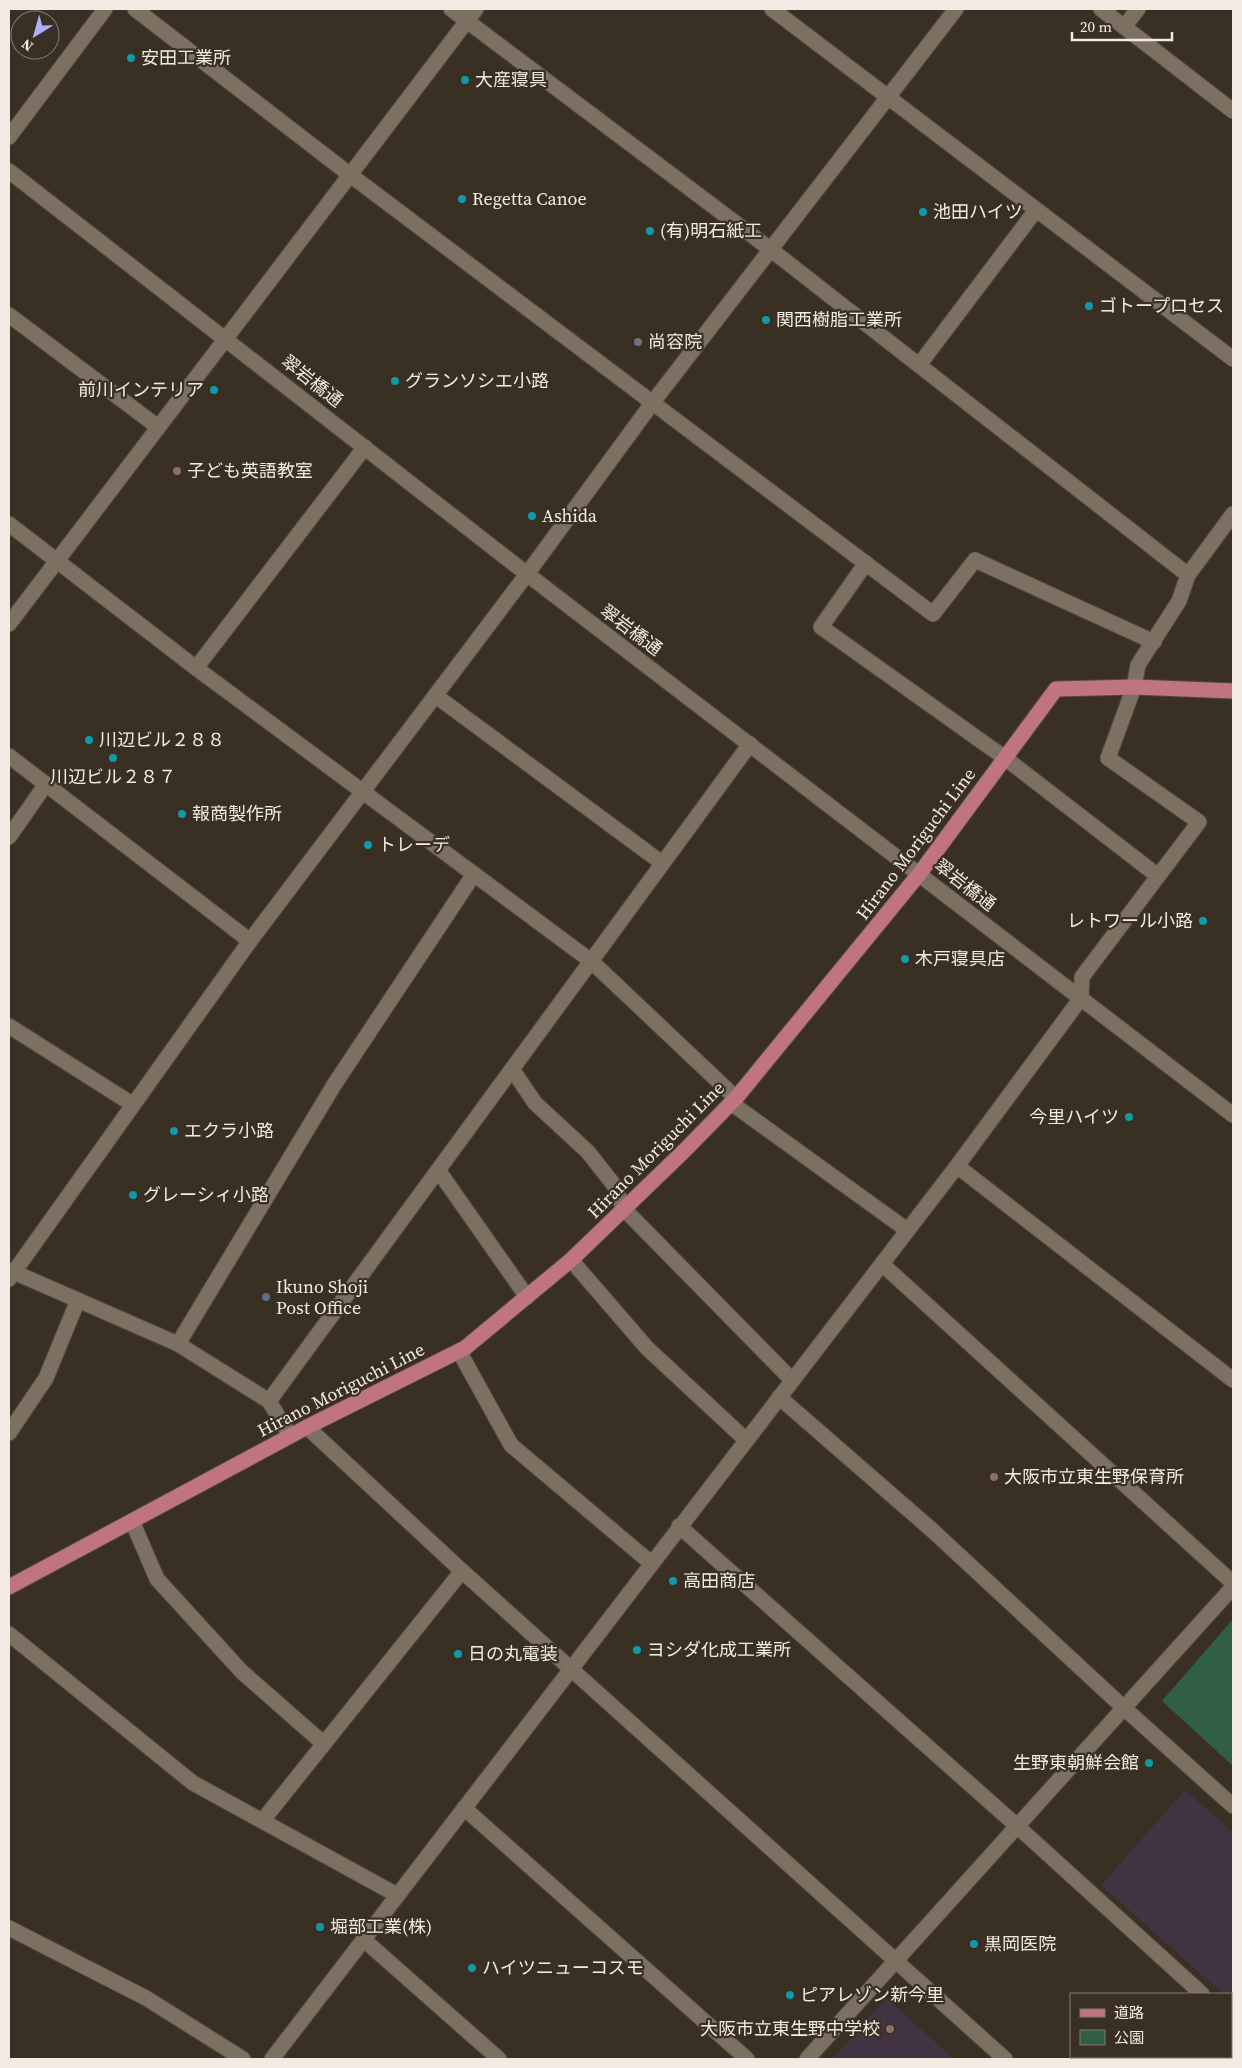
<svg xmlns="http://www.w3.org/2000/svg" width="1242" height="2068" font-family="'Source Serif 4','Noto Sans JP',serif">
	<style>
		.education { fill: #413341 }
		.green { fill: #305f46 }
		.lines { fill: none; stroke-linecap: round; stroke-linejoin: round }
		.minor-casing { stroke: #524a40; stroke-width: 17 }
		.major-casing { stroke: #524a40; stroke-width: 17 }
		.minor { stroke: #7c7062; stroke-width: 15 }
		.major { stroke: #bf747e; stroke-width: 15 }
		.culture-dot { fill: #0f9aa8; stroke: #392f23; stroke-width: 2 }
		.worship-dot { fill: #6b7280; stroke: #392f23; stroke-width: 2 }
		.education-dot { fill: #8d6e63; stroke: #392f23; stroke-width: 2 }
		.service-dot { fill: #5c6f8a; stroke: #392f23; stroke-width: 2 }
		.labels { text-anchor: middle; stroke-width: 4.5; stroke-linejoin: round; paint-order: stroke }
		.poi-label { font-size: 18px; fill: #f2ebe3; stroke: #392f23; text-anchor: start }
		.street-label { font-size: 18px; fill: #f2ebe3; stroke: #392f23 }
	</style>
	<rect width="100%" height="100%" fill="#392f23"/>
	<g class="education">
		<path d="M1185 1790 1233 1832V2003L1231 2001V1994H1223L1101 1885Z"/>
		<path d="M886 1998 954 2059H832Z"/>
	</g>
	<path class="green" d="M1233 1619V1766L1162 1701Z"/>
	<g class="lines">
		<defs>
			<g id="minor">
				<path d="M135 9 349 174 933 614 975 560 1154 642"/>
				<path d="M451 9 770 249 1188 575"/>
				<path d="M772 9 1233 359"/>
				<path d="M1101 9 1233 111"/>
				<path d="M1124 27 1138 9"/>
				<path d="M9 137 105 9"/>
				<path d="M9 171 527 574 1233 1115"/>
				<path d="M9 315 158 427"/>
				<path d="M919 365 1036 210"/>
				<path d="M9 524 196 668 591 961 736 1098"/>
				<path d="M866 563 821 627 1005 758 1158 876"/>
				<path d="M9 624 476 9"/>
				<path d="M196 668 365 447"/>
				<path d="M436 696 662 863"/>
				<path d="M9 756 250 941"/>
				<path d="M9 837 46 784"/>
				<path d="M9 1026 132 1104"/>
				<path d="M512 1069 535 1103 588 1152 614 1185 624 1209 792 1380"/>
				<path d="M731 1103 907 1230"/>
				<path d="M957 1166 1233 1380"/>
				<path d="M438 1170 527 1297"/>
				<path d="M571 1260 647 1348 746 1440"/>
				<path d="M882 1264 1233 1583"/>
				<path d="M9 1270 178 1344 269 1401 290 1436"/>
				<path d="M9 1279 250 941 527 574 653 402 956 9"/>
				<path d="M178 1344 334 1085 474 874"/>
				<path d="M459 1351 511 1445 651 1563"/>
				<path d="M779 1397 933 1531 1124 1708 1233 1806"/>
				<path d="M269 1401 750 744"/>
				<path d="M307 1427 462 1571 1005 2059"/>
				<path d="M9 1433 46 1378 78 1300"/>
				<path d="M132 1521 157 1579 242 1672 324 1744"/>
				<path d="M679 1526 1017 1826 1202 1994"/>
				<path d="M9 1634 193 1783 397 1895"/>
				<path d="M464 1808 747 2059"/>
				<path d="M263 1820 462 1571"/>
				<path d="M9 1928 146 1998 243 2059"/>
				<path d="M363 1939 499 2059"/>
				<path d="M1231 2020 1233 2023"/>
				<path d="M272 2059 957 1166 1081 998 1082 977 1199 822 1108 758 1134 687 1138 665 1179 601 1188 575 1233 514"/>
				<path d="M807 2059 1233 1587"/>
			</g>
			<path id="major" d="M9 1587 307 1427 465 1348 571 1260 684 1151 736 1098 920 873 1056 689 1134 687 1233 691"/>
		</defs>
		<use href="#minor" class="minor-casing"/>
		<use href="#major" class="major-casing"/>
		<use href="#minor" class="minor"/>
		<use href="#major" class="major"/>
	</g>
	<g class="culture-dot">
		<circle cx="131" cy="58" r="5"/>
		<circle cx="465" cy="80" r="5"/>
		<circle cx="462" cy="199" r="5"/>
		<circle cx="923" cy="212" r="5"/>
		<circle cx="650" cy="231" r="5"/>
		<circle cx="1089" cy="306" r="5"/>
		<circle cx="766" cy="320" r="5"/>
		<circle cx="395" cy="381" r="5"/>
		<circle cx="214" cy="390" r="5"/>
		<circle cx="532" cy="516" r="5"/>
		<circle cx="89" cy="740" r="5"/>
		<circle cx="113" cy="758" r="5"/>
		<circle cx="182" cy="814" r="5"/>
		<circle cx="368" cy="845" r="5"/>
		<circle cx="1203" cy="921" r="5"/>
		<circle cx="905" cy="959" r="5"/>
		<circle cx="1129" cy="1117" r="5"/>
		<circle cx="174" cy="1131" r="5"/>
		<circle cx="133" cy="1195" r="5"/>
		<circle cx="673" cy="1581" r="5"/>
		<circle cx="637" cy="1650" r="5"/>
		<circle cx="458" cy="1654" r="5"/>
		<circle cx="1149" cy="1763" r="5"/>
		<circle cx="320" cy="1927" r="5"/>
		<circle cx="974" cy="1944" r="5"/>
		<circle cx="472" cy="1968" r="5"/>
		<circle cx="790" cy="1995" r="5"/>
	</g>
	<circle class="worship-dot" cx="638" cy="342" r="5"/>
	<g class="education-dot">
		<circle cx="177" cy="471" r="5"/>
		<circle cx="994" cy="1477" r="5"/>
		<circle cx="890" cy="2029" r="5"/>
	</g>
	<circle class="service-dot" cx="266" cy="1297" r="5"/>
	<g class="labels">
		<g class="poi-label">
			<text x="141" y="64">安田工業所</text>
			<text x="475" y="86">大産寝具</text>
			<text x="472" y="205">Regetta Canoe</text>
			<text x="933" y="218">池田ハイツ</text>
			<text x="660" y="237">(有)明石紙工</text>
			<text x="1099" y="312">ゴトープロセス</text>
			<text x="776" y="326">関西樹脂工業所</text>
			<text x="648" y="348">尚容院</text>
			<text x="405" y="387">グランソシエ小路</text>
			<text x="204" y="396" text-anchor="end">前川インテリア</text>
			<text x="187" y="477">子ども英語教室</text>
			<text x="542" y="522">Ashida</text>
			<text x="99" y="746">川辺ビル２８８</text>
			<text x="113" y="783" text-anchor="middle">川辺ビル２８７</text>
			<text x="192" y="820">報商製作所</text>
			<text x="378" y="851">トレーデ</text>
			<text x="1193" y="927" text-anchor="end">レトワール小路</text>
			<text x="915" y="965">木戸寝具店</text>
			<text x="1119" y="1123" text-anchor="end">今里ハイツ</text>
			<text x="184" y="1137">エクラ小路</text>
			<text x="143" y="1201">グレーシィ小路</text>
			<text x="276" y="1293">Ikuno Shoji<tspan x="276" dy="21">Post Office</tspan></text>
			<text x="1004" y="1483">大阪市立東生野保育所</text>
			<text x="683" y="1587">高田商店</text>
			<text x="647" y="1656">ヨシダ化成工業所</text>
			<text x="468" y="1660">日の丸電装</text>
			<text x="1139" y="1769" text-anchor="end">生野東朝鮮会館</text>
			<text x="330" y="1933">堀部工業(株)</text>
			<text x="984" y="1950">黒岡医院</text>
			<text x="482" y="1974">ハイツニューコスモ</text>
			<text x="800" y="2001">ピアレゾン新今里</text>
			<text x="880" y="2035" text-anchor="end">大阪市立東生野中学校</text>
		</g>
		<g class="street-label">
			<text transform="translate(312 381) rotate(38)" y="6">翠岩橋通</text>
			<text transform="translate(631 630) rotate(37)" y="6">翠岩橋通</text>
			<text transform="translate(916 844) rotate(-53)" y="6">Hirano Moriguchi Line</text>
			<text transform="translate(965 885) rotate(38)" y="6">翠岩橋通</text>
			<text transform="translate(656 1150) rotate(-45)" y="6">Hirano Moriguchi Line</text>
			<text transform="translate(341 1390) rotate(-27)" y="6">Hirano Moriguchi Line</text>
		</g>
	</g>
	<rect width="1242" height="2068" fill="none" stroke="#f2ebe3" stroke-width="20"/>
	<rect x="1070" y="1993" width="162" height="65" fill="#392f23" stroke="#837a70"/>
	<rect x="1080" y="2009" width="25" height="8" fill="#bf747e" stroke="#837a70"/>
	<text x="1114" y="2018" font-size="15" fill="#f2ebe3">道路</text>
	<rect x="1080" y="2030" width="25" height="15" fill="#305f46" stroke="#837a70"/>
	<text x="1114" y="2043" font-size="15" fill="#f2ebe3">公園</text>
	<g transform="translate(35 35) rotate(217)"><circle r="24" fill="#392f23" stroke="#837a70"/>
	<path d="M0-4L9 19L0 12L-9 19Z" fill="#acaffb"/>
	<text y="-8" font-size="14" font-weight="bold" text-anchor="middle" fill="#f2ebe3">N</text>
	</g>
	<path d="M1072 32v8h100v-8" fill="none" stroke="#f2ebe3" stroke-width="2.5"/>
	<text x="1080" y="32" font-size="15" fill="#f2ebe3" stroke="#392f23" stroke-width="4" paint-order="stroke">20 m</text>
</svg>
